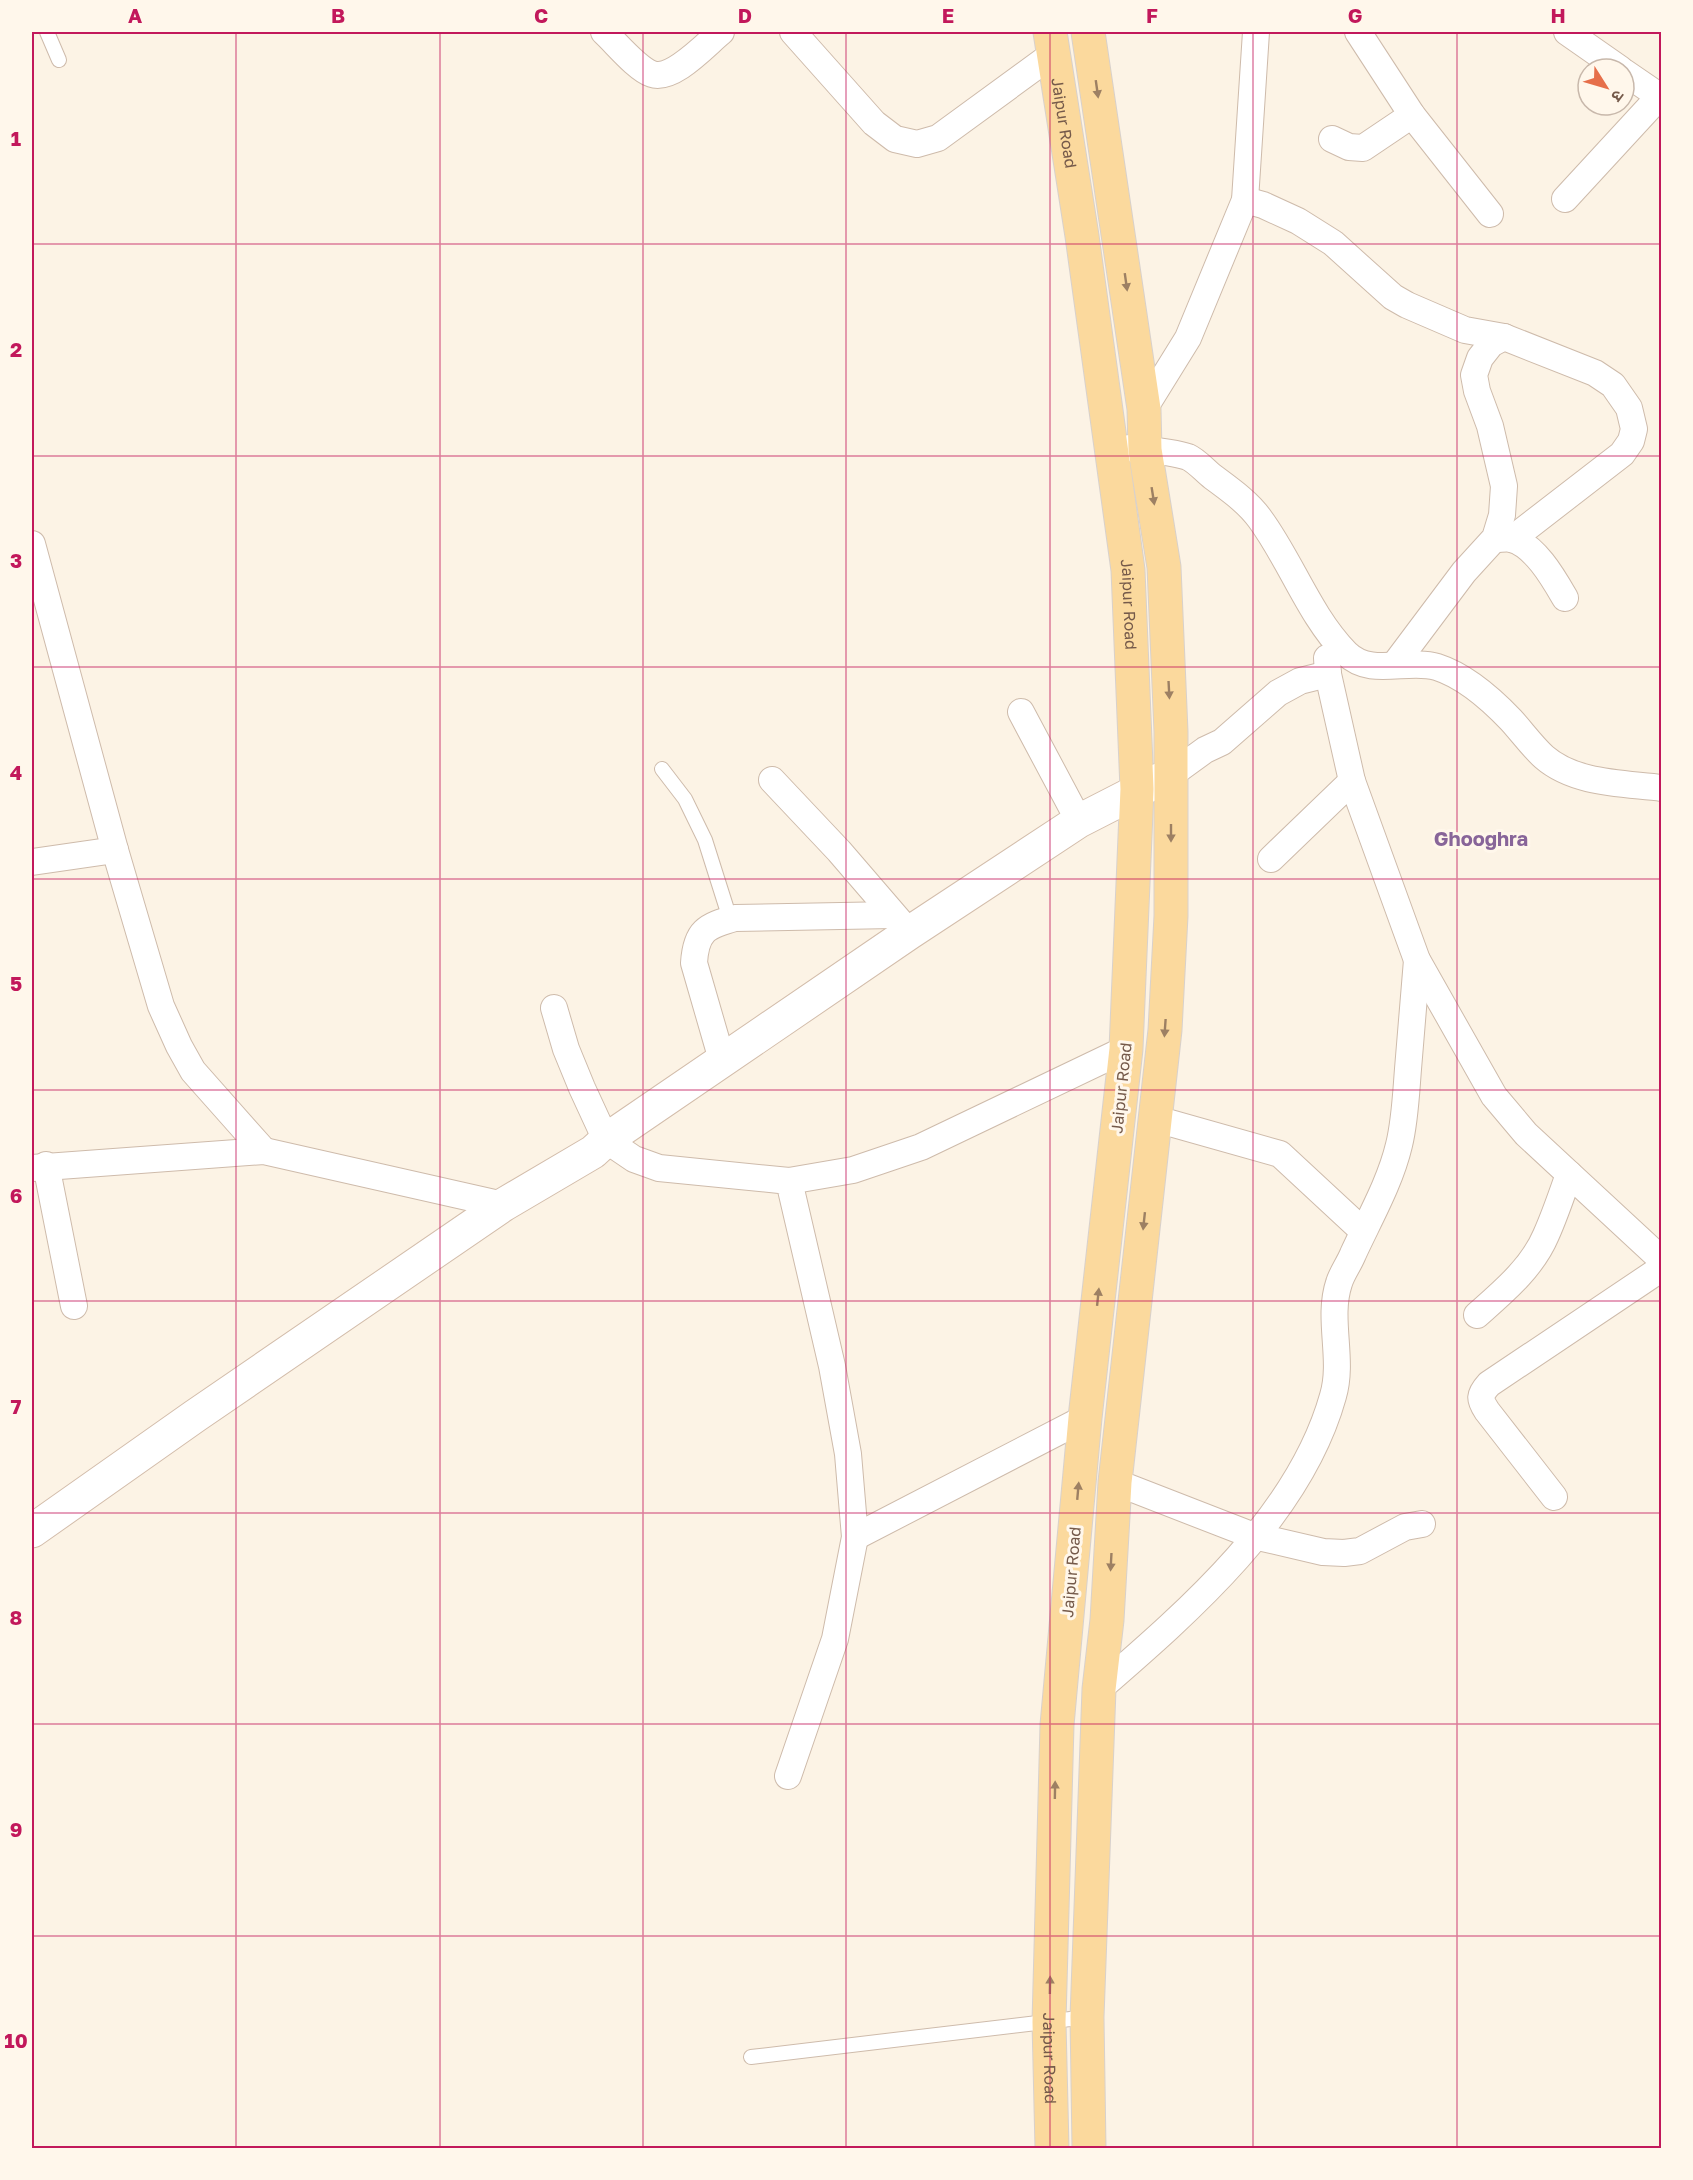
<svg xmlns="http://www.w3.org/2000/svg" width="1693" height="2180" font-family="'Golos Text','Noto Sans Devanagari',sans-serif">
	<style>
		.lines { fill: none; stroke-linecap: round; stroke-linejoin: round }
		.lane-casing { stroke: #cebbab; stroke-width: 16 }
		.street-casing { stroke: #cebbab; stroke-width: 28 }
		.secondary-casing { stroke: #d3bdab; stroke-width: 35 }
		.primary-casing { stroke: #d8d1cc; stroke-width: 35 }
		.lane { stroke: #fff; stroke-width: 14 }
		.street { stroke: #fff; stroke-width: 26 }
		.secondary { stroke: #fff; stroke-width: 33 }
		.primary { stroke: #fbd99d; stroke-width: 33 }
		.oneway { fill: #9d8063 }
		.grid { fill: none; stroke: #c2185b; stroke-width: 1.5; stroke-opacity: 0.55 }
		.labels { text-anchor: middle; stroke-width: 6; stroke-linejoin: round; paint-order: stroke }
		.street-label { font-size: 16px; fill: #755a4a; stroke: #fff7eb }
		.quarter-label { font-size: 20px; font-weight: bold; fill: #886599; stroke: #fff7eb }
		.neatline { fill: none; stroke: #c2185b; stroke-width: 2 }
		.grid-label { font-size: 20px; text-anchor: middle; font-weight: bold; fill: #c2185b }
	</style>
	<rect width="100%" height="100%" fill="#fcf3e5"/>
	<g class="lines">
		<defs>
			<g id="lane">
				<path d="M47 32 59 60"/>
				<path d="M662 769 685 799 705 840 730 919"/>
				<path d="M751 2057 1087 2017"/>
			</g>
			<g id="street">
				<path d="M604 32C616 43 637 69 652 74 673 81 705 45 721 32"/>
				<path d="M793 32 874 123 895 139 917 144 938 138 1053 54"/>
				<path d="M1358 32 1412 115 1490 214"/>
				<path d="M1567 32 1620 69"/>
				<path d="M1624 72 1662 98"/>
				<path d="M1332 139 1349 147 1363 148 1412 115"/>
				<path d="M1565 199 1659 97"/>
				<path d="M1245 200 1263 205 1298 221 1333 243 1393 297 1407 305 1465 330 1504 337 1595 373 1613 385 1629 408 1634 429 1631 441 1622 454 1512 539"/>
				<path d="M1144 409 1188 338 1245 200 1256 32"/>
				<path d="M1129 448C1148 450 1170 451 1188 457 1197 461 1205 471 1213 477 1229 489 1248 502 1260 519 1291 561 1309 615 1346 653 1371 678 1407 658 1437 667 1465 676 1491 699 1511 720 1522 732 1532 746 1544 757 1575 784 1623 783 1662 788"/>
				<path d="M1497 539C1501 539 1507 538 1511 539 1535 545 1554 579 1565 598"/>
				<path d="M32 544 115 850 161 1006 179 1046 193 1071 264 1151"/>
				<path d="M1327 658 1328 674 1352 781"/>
				<path d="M1395 664 1464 572 1495 538 1502 515 1504 486 1490 426 1477 391 1474 375 1480 358 1491 344 1504 337"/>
				<path d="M1021 712 1079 821"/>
				<path d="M1172 774 1205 750 1222 742 1278 693 1300 681 1328 674"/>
				<path d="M772 780 839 851 901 923"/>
				<path d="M1271 859 1352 781 1417 960 1494 1096 1526 1134 1662 1260"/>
				<path d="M32 862 115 850"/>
				<path d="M554 1008 566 1049 582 1088 606 1140 634 1159 659 1168 789 1181 832 1366 848 1454 855 1537 835 1639 788 1776"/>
				<path d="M722 1060 694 963C696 931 706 926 735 918L893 915"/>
				<path d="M1156 1119 1280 1154 1363 1231"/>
				<path d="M46 1165 74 1306"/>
				<path d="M32 1168 264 1151 503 1205"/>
				<path d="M789 1181 853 1170 921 1147 1126 1049"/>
				<path d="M1477 1315C1503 1292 1532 1268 1546 1235 1555 1215 1562 1194 1569 1174"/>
				<path d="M1115 1482 1254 1536 1323 1552 1344 1553 1360 1551 1405 1527 1422 1524"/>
				<path d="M1554 1497 1487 1411C1479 1399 1479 1395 1489 1384L1662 1268"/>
				<path d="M855 1537 1085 1418"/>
				<path d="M1099 1689C1189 1611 1300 1515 1333 1396 1344 1359 1327 1319 1339 1283 1342 1273 1349 1264 1353 1254 1369 1219 1390 1183 1399 1145 1405 1121 1406 1094 1408 1069 1411 1033 1414 996 1417 960"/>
			</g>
			<path id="secondary" d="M32 1531 195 1416 503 1205 593 1152 606 1140 909 933 1079 821 1159 780"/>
			<g id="primary">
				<path id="s1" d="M1050 32 1082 236 1128 570 1137 789 1126 1049 1085 1418 1057 1725 1049 2022 1052 2148"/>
				<path d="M1088 32 1144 409 1145 450 1164 567 1171 732V916L1165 1030 1115 1482 1107 1620 1099 1689 1087 2017 1089 2148"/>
			</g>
		</defs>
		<use href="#lane" class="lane-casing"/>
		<use href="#street" class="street-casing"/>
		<use href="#secondary" class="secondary-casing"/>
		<use href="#primary" class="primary-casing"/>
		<use href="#lane" class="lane"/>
		<use href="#street" class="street"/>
		<use href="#secondary" class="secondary"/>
		<use href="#primary" class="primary"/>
	</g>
	<defs><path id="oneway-solid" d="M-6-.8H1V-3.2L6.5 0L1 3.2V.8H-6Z" transform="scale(1.5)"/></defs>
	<g class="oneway">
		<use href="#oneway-solid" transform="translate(1097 89) rotate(82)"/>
		<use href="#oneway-solid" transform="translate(1126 282) rotate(82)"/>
		<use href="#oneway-solid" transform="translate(1153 496) rotate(81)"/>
		<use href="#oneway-solid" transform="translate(1169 690) rotate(87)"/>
		<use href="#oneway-solid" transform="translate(1171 833) rotate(90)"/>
		<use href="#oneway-solid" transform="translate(1165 1028) rotate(94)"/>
		<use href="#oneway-solid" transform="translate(1144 1221) rotate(96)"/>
		<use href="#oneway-solid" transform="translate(1098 1297) rotate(-84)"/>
		<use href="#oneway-solid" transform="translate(1078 1491) rotate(-85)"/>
		<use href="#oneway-solid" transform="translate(1111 1562) rotate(93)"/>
		<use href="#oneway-solid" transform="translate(1055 1790) rotate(-89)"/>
		<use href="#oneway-solid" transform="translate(1050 1985) rotate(-89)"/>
	</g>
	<path class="grid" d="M236 32V2148M440 32V2148M643 32V2148M846 32V2148M1050 32V2148M1253 32V2148M1457 32V2148M32 244H1662M32 456H1662M32 667H1662M32 879H1662M32 1090H1662M32 1301H1662M32 1513H1662M32 1724H1662M32 1936H1662"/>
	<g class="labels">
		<g class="street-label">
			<text dy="6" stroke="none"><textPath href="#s1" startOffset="92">Jaipur Road</textPath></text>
			<text dy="6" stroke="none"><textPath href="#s1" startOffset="578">Jaipur Road</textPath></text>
			<text transform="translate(1121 1088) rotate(-84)" y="6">Jaipur Road</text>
			<text transform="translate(1071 1572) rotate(-85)" y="6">Jaipur Road</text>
			<text dy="6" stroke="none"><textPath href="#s1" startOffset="2036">Jaipur Road</textPath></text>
		</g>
		<g class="quarter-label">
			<text x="1481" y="846">Ghooghra</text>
		</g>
	</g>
	<rect width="1693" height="2180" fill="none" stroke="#fff7eb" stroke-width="66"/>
	<g transform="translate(1606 87) rotate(127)"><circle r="28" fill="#fff7eb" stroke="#c8b8ab" stroke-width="1.5"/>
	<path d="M0-4.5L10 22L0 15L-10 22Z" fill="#e66f4a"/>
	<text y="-9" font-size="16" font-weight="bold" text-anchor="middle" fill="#755a4a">उ</text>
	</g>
	<rect x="33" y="33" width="1627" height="2114" class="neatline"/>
	<g class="grid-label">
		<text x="135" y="23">A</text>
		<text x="338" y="23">B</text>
		<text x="541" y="23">C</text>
		<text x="745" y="23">D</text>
		<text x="948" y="23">E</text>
		<text x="1152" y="23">F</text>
		<text x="1355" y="23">G</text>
		<text x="1558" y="23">H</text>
		<text x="16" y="146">1</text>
		<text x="16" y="357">2</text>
		<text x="16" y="568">3</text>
		<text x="16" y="780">4</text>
		<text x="16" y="991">5</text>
		<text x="16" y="1203">6</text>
		<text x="16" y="1414">7</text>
		<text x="16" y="1625">8</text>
		<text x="16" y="1837">9</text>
		<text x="16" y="2048">10</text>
	</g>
</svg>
